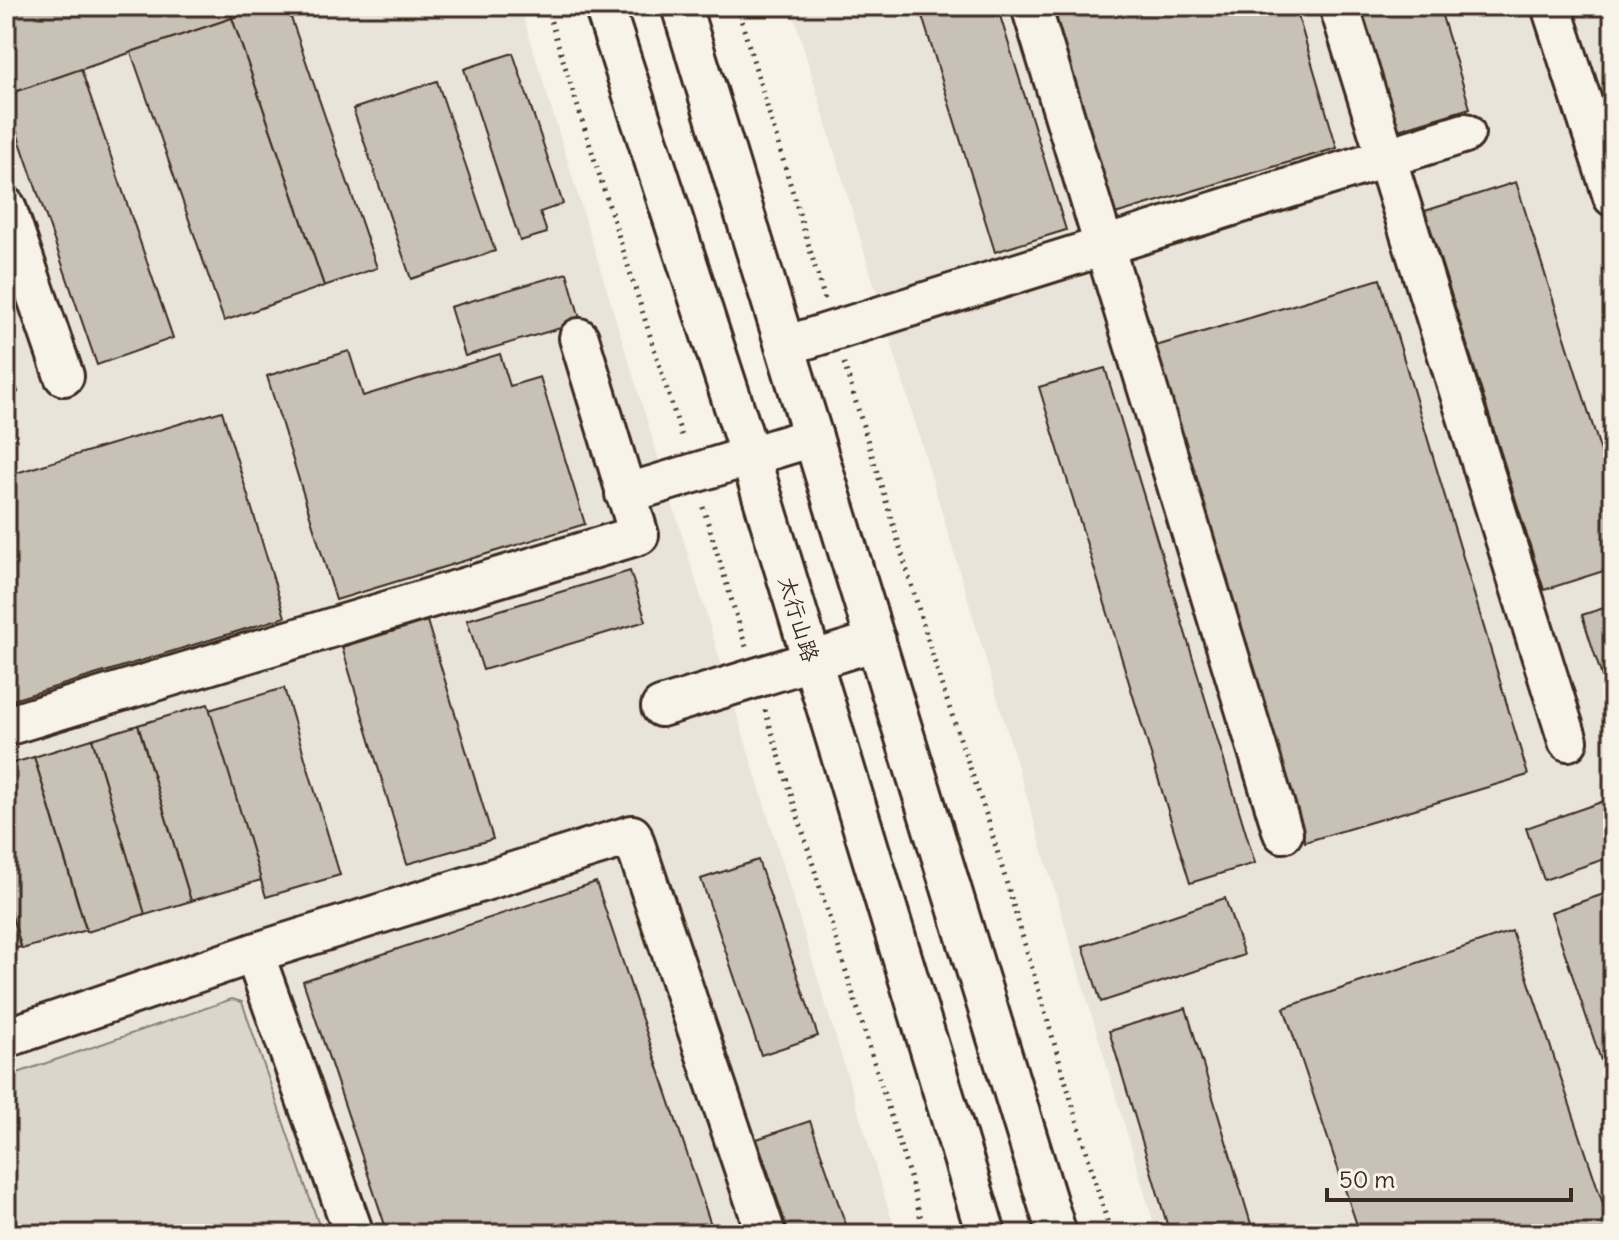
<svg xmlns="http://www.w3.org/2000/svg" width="1619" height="1240" font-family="Delius,'LXGW WenKai TC',sans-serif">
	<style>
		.built { fill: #e9e4d9 }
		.green { fill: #dbd6cb; stroke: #8b8074; stroke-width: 2 }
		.building { fill: #c8c1b6; stroke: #3b2a1e; stroke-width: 2 }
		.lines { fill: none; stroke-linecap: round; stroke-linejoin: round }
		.minor-casing { stroke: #3b2a1e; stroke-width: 44 }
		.path { stroke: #3b2a1e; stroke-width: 5; stroke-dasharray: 2 6; stroke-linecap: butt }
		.minor { stroke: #f7f3e8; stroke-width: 38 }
		.labels { text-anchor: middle; stroke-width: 8; stroke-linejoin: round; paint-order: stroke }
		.street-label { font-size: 22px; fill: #3b2a1e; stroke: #f7f3e8 }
	</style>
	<rect width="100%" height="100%" fill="#f7f3e8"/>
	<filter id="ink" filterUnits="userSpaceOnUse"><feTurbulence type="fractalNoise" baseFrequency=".0125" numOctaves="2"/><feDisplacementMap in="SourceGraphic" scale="16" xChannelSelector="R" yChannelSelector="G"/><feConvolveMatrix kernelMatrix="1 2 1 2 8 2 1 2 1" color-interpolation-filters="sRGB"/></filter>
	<g filter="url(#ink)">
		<g class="built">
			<path d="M6 6H520L896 1234H6Z"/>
			<path d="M791 6H1613V1234H1157Z"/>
		</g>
		<path class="green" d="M232 999 242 1002 322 1234H6V1077Z"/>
		<g class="building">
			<path d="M6 6H228L232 18 6 95Z"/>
			<path d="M265 6H287L377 268 324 286 232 18Z"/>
			<path d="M919 6H997L1066 230 995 252Z"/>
			<path d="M1053 6H1295L1337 148 1115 214Z"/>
			<path d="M1360 6H1439L1470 108 1398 130Z"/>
			<path d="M232 18 324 286 224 321 131 52Z"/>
			<path d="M513 53 563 204 540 212 547 233 520 241 464 69Z"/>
			<path d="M81 69 173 338 97 365 6 101V95Z"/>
			<path d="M437 81 495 251 411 279 353 109Z"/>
			<path d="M1516 182 1613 490V568L1544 590 1425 211Z"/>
			<path d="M567 273 581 322 465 356 450 307Z"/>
			<path d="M1380 279 1528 775 1305 842 1156 346Z"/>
			<path d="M349 351 363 396 500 354 510 386 540 377 585 524 336 600 267 376Z"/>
			<path d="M6 356 18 392 6 396Z"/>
			<path d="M1105 368 1255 863 1190 883 1039 387Z"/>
			<path d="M222 411 285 617 6 702V476Z"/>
			<path d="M630 571 646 621 483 670 467 620Z"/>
			<path d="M1613 605V711L1582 615Z"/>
			<path d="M427 621 493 839 407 864 342 647Z"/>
			<path d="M284 688 340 875 266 897 209 710Z"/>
			<path d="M208 704 261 880 191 901 138 725Z"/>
			<path d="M138 725 191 901 145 915 92 739Z"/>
			<path d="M92 739 145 914 87 932 34 757Z"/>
			<path d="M34 757 86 930 22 949 6 897V765Z"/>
			<path d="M1613 798V856L1544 880 1526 828Z"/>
			<path d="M758 860 818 1036 761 1055 701 879Z"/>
			<path d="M596 882 714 1234H388L303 981Z"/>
			<path d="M1613 891V1096L1551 912Z"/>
			<path d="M6 897 21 947 6 951Z"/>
			<path d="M1225 898 1244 955 1101 1002 1083 946Z"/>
			<path d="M1512 931 1613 1234H1360L1284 1008Z"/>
			<path d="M1186 1008 1254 1234H1170L1109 1031Z"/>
			<path d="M810 1121 849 1234H789L757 1139Z"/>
		</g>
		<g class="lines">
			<defs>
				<g id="minor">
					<path d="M604 6 750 456 986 1234"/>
					<path d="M681 6 1057 1234"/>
					<path d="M1031 6 1283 833"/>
					<path d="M1339 6 1568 741"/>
					<path d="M1551 6 1613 197"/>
					<path d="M6 207 64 376"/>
					<path d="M785 346 1465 133"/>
					<path d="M625 494 813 437"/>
					<path d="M661 707 876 641"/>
					<path d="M6 726 639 535 579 338"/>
					<path d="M254 953 354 1234"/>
					<path d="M6 1038 254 953 632 835 766 1234"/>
				</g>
			</defs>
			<use href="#minor" class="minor-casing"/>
			<g class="path">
				<path d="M546 6 683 440"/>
				<path d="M737 6 825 300"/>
				<path d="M844 363 942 686 987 817 1111 1234"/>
				<path d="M703 507 746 647"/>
				<path d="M765 710 910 1178 925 1234"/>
			</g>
			<use href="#minor" class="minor"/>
		</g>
	</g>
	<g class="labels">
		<g class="street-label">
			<text transform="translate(799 619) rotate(73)" y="8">太行山路</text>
		</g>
	</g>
	<rect width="1619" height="1240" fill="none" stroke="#f7f3e8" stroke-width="32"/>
	<rect x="16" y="16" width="1587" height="1208" fill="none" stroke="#3b2a1e" stroke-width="3" filter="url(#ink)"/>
	<path d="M1327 1188v12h244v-12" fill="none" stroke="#3b2a1e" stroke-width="4"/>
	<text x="1339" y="1188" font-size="24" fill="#3b2a1e" stroke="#f7f3e8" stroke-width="6" paint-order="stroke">50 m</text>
</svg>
